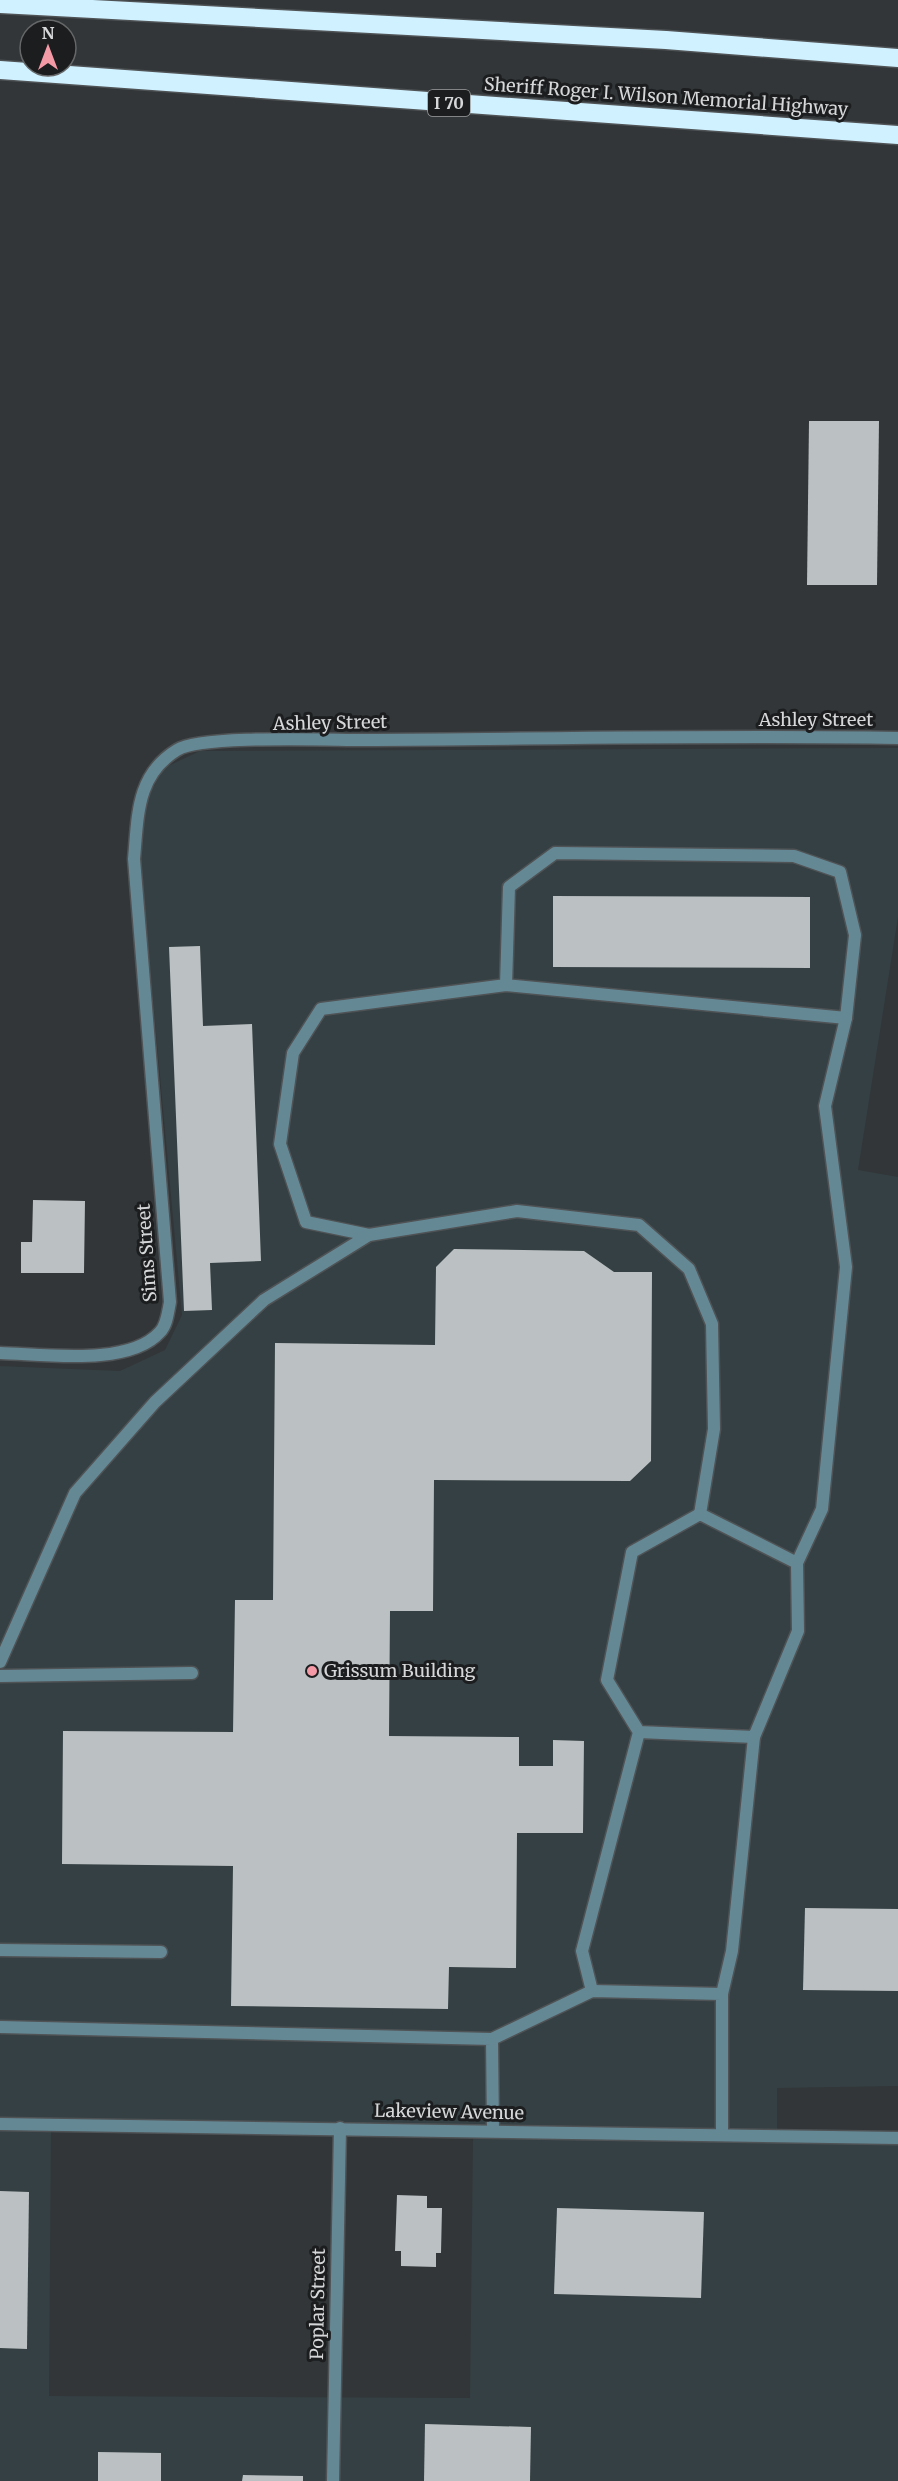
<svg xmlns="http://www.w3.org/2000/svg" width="898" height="2481" font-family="Merriweather,serif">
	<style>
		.built { fill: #354044 }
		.building { fill: #bbc0c2 }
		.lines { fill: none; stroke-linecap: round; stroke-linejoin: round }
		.lane-casing { stroke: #4f5355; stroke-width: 15 }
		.street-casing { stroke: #4f5355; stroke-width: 15 }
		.highway-casing { stroke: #4f5355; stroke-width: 21 }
		.lane { stroke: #658895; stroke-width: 12 }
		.street { stroke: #658895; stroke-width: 12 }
		.highway { stroke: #d0f1ff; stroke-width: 18 }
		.poi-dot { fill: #f49aa7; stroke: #1b1d1e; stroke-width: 2 }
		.labels { text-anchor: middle; stroke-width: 6; stroke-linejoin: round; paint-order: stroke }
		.shield { fill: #1b1d1e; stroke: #9d9fa0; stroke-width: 1.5 }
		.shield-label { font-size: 16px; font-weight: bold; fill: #d5d7d8 }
		.street-label { font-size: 18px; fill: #d5d7d8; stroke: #1b1d1e }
		.poi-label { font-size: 18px; fill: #d5d7d8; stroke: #1b1d1e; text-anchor: start }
	</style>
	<rect width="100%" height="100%" fill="#323638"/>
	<g class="built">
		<path d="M898 748V917L858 1170 898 1177V2086L777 2088V2132L0 2122V1366L120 1371 165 1350 182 1315 140 859 143 824 149 795 164 768 200 751Z"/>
		<path d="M0 2130 51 2131 49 2396 470 2398 473 2137 898 2144V2481H0Z"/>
	</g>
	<g class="building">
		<path d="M809 421H879L877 585H807Z"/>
		<path d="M553 896 810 897V968L553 967Z"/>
		<path d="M200 946 203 1026 252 1024 261 1261 210 1263 212 1310 184 1311 169 947Z"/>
		<path d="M33 1200 85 1201 84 1273H21V1242H32Z"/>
		<path d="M454 1249 584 1251 614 1272H652L651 1461 630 1481 434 1480 433 1611H390L389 1736 519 1737V1766H553V1740L584 1741 583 1833H517L516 1968 449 1967 448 2009 231 2006 233 1866 62 1864 63 1731 233 1732 235 1600H273L275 1343 435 1345 436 1267Z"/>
		<path d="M805 1908 898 1909V1991L803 1990Z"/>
		<path d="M0 2191 29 2192 27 2349 0 2348Z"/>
		<path d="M397 2195 427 2196V2208H442L441 2253H436V2267L401 2266V2251H395Z"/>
		<path d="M557 2208 704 2212 701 2298 554 2294Z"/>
		<path d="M425 2424 531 2427 530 2481H424Z"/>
		<path d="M98 2452 161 2453V2481H98Z"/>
		<path d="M243 2475 303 2476V2481H242Z"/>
	</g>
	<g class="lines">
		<defs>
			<g id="lane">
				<path d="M369 1235 306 1222 280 1144 293 1053 321 1009 506 985 846 1018 855 935 840 872 794 856 555 853 509 887 506 985"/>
				<path d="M797 1563 822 1509 846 1267 825 1106 846 1018"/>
				<path d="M0 1662 75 1493 155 1402 264 1300 369 1235 517 1211 639 1225 689 1269 712 1324 714 1429 700 1514"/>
				<path d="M0 1676 192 1673"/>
				<path d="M0 1950 161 1952"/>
				<path d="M592 1991 582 1951 639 1732 607 1680 632 1552 700 1514 797 1563 798 1631 754 1737 639 1732"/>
				<path d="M722 1994 732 1951 754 1737"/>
				<path d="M0 2027 492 2039 493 2131"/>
				<path d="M492 2039 592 1991 722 1994V2135"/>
			</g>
			<g id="street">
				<path d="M0 1353C43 1354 129 1367 160 1332 167 1325 168 1312 170 1302L134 859C138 816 136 775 177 750 201 735 326 740 362 740 540 739 719 735 898 738"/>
				<path d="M0 2124 898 2138"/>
				<path d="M333 2481 340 2128"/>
			</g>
			<g id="highway">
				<path d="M0 4 666 40 898 58"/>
				<path d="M0 70 898 135"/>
			</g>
		</defs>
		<use href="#lane" class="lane-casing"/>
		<use href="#street" class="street-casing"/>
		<use href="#highway" class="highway-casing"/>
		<use href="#lane" class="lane"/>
		<use href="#street" class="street"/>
		<use href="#highway" class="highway"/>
	</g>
	<circle class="poi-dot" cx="312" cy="1671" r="6"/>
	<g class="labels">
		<rect class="shield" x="428" y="90" width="42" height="26" rx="4.5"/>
		<g class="shield-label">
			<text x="449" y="109">I 70</text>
		</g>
		<g class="street-label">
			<text transform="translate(666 97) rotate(4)" y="6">Sheriff Roger I. Wilson Memorial Highway</text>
			<text x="816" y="726">Ashley Street</text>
			<text transform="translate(330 723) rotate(-1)" y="6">Ashley Street</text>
			<text transform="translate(147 1253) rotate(-94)" y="6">Sims Street</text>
			<text transform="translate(449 2112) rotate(1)" y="6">Lakeview Avenue</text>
			<text transform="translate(318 2304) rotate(-89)" y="6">Poplar Street</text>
		</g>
		<g class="poi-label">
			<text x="324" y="1677">Grissum Building</text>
		</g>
	</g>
	<g transform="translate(48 48)"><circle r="28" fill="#1b1d1e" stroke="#656768" stroke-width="1.5"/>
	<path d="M0-4.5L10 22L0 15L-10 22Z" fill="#f49aa7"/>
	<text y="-9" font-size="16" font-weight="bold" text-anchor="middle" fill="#d5d7d8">N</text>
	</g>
</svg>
